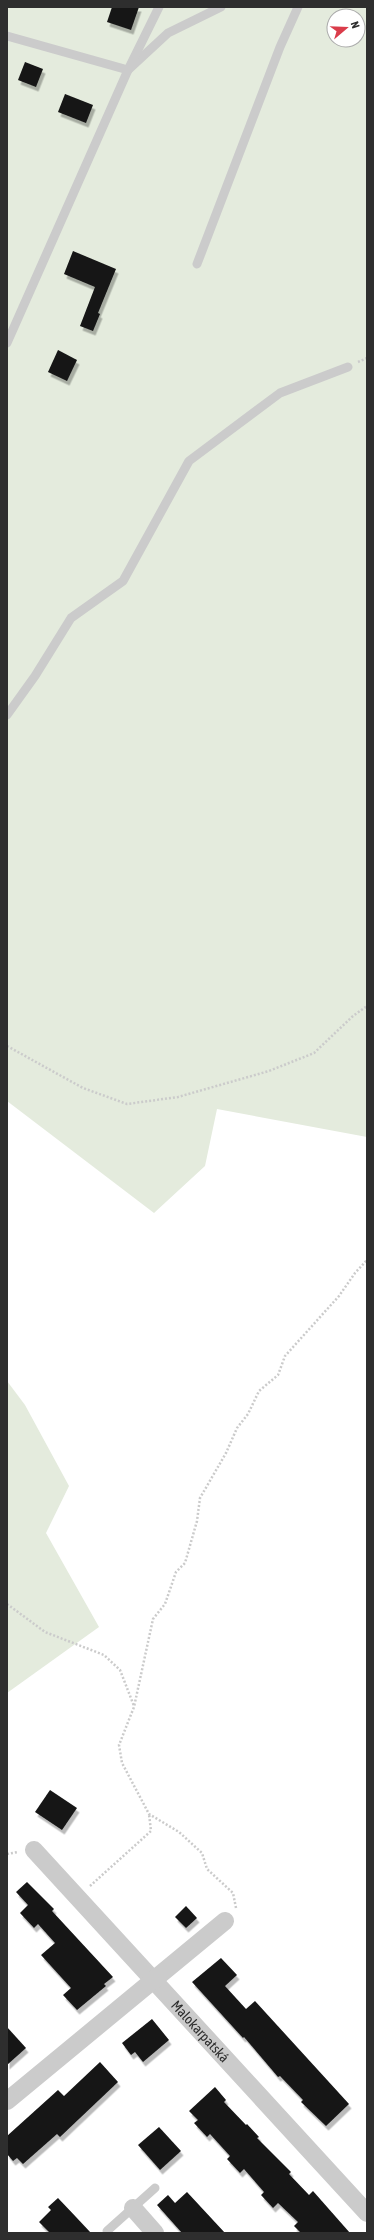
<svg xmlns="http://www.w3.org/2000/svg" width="374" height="2240" font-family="'Asap Condensed',sans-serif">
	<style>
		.green { fill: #e4ebdd; fill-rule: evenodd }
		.building { fill: #151515; filter: url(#shadow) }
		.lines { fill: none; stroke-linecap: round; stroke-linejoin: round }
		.path { stroke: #cbcbcb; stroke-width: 2.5; stroke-dasharray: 2 2; stroke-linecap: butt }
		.lane { stroke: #cbcbcb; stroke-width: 9 }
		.street { stroke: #cbcbcb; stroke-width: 18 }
		.labels { text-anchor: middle; stroke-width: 4; stroke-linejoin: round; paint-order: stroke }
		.street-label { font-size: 14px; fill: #2e2e2e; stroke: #fff }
	</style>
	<defs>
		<filter id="shadow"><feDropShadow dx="2.5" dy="4.5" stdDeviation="0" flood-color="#0004"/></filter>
	</defs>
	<rect width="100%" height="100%" fill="#fff"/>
	<g class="green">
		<path d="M7 7H367V1137L217 1109 205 1166 154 1213 7 1101ZM334 16H358V40H334Z"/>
		<path d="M7 1381 25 1405 69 1486 46 1533 99 1627 7 1693Z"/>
	</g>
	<g class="building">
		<path d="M112 7H139L131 30 107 22Z"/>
		<path d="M25 62 43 69 36 87 18 80Z"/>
		<path d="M65 94 93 105 86 123 58 112Z"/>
		<path d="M73 251 116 269 98 313 100 314 93 331 80 326 95 287 64 274Z"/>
		<path d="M58 350 77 360 67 381 48 372Z"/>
		<path d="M50 1790 77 1808 62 1830 35 1812Z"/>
		<path d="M27 1882 54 1909 52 1911 113 1977 104 1984 106 1986 77 2010 63 1995 71 1988 41 1955 55 1943 38 1924 34 1928 20 1913 28 1905 16 1892Z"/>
		<path d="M186 1906 197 1918 186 1928 175 1917Z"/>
		<path d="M221 1958 237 1975 225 1986 246 2009 255 2001 349 2104 326 2126 301 2102 303 2100 280 2076 278 2077 244 2037 243 2038 192 1982Z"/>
		<path d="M152 2019 169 2040 143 2062 135 2052 131 2055 122 2043Z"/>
		<path d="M7 2027 26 2048 7 2065Z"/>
		<path d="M100 2062 118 2082 60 2137 57 2134 23 2164 17 2158 13 2161 7 2154V2136L58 2090 64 2096Z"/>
		<path d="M215 2087 226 2100 224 2102 246 2125 247 2124 259 2137 257 2138 291 2172 289 2174 309 2195 313 2191 350 2233H301L294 2226 298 2222 278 2203 273 2208 261 2195 264 2192 244 2169 240 2173 227 2159 230 2156 210 2134 207 2137 194 2123 198 2120 189 2111Z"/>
		<path d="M159 2127 181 2151 160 2170 138 2145Z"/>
		<path d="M187 2192 225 2233H182L157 2205 168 2195 175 2203Z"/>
		<path d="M58 2198 76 2217 91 2233H50L39 2222 51 2210 48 2207Z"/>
	</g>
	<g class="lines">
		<g class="path">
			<path d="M358 362 367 358"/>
			<path d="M7 1046 83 1088 127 1104 178 1097 269 1071 314 1053 353 1016 367 1006"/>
			<path d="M7 1604 45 1632 104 1655 120 1670 134 1706"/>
			<path d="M7 1854 18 1852"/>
			<path d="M90 1886 151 1831 149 1814"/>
			<path d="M236 1908 233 1893 207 1869 202 1853 179 1832 149 1814 122 1763 119 1745 134 1707 153 1619 165 1604 176 1572 185 1563 197 1521 200 1498 226 1453 237 1428 248 1414 259 1391 278 1375 285 1356 339 1296 355 1273 367 1260"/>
		</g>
		<g class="lane">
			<path d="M7 36 128 70 168 33 221 7"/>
			<path d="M197 264 280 47 298 7"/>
			<path d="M7 343 128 70 159 7"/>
			<path d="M7 715 35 676 71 618 123 581 189 461 280 393 348 367"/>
			<path d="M107 2231 155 2188"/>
		</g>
		<g class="street">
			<path id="s1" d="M34 1850 367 2213"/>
			<path d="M7 2101 225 1921"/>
			<path d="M133 2208 155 2233"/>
		</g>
	</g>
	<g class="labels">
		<g class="street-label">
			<text dy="5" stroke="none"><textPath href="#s1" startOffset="246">Malokarpatská</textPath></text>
		</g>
	</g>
	<rect width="374" height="2240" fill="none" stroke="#2e2e2e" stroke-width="16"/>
	<g transform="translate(346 28) rotate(71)"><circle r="19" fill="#ffffff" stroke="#ababab"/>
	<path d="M0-3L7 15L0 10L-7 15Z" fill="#da3c4a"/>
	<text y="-6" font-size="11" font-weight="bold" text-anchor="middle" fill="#2e2e2e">N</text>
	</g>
</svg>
